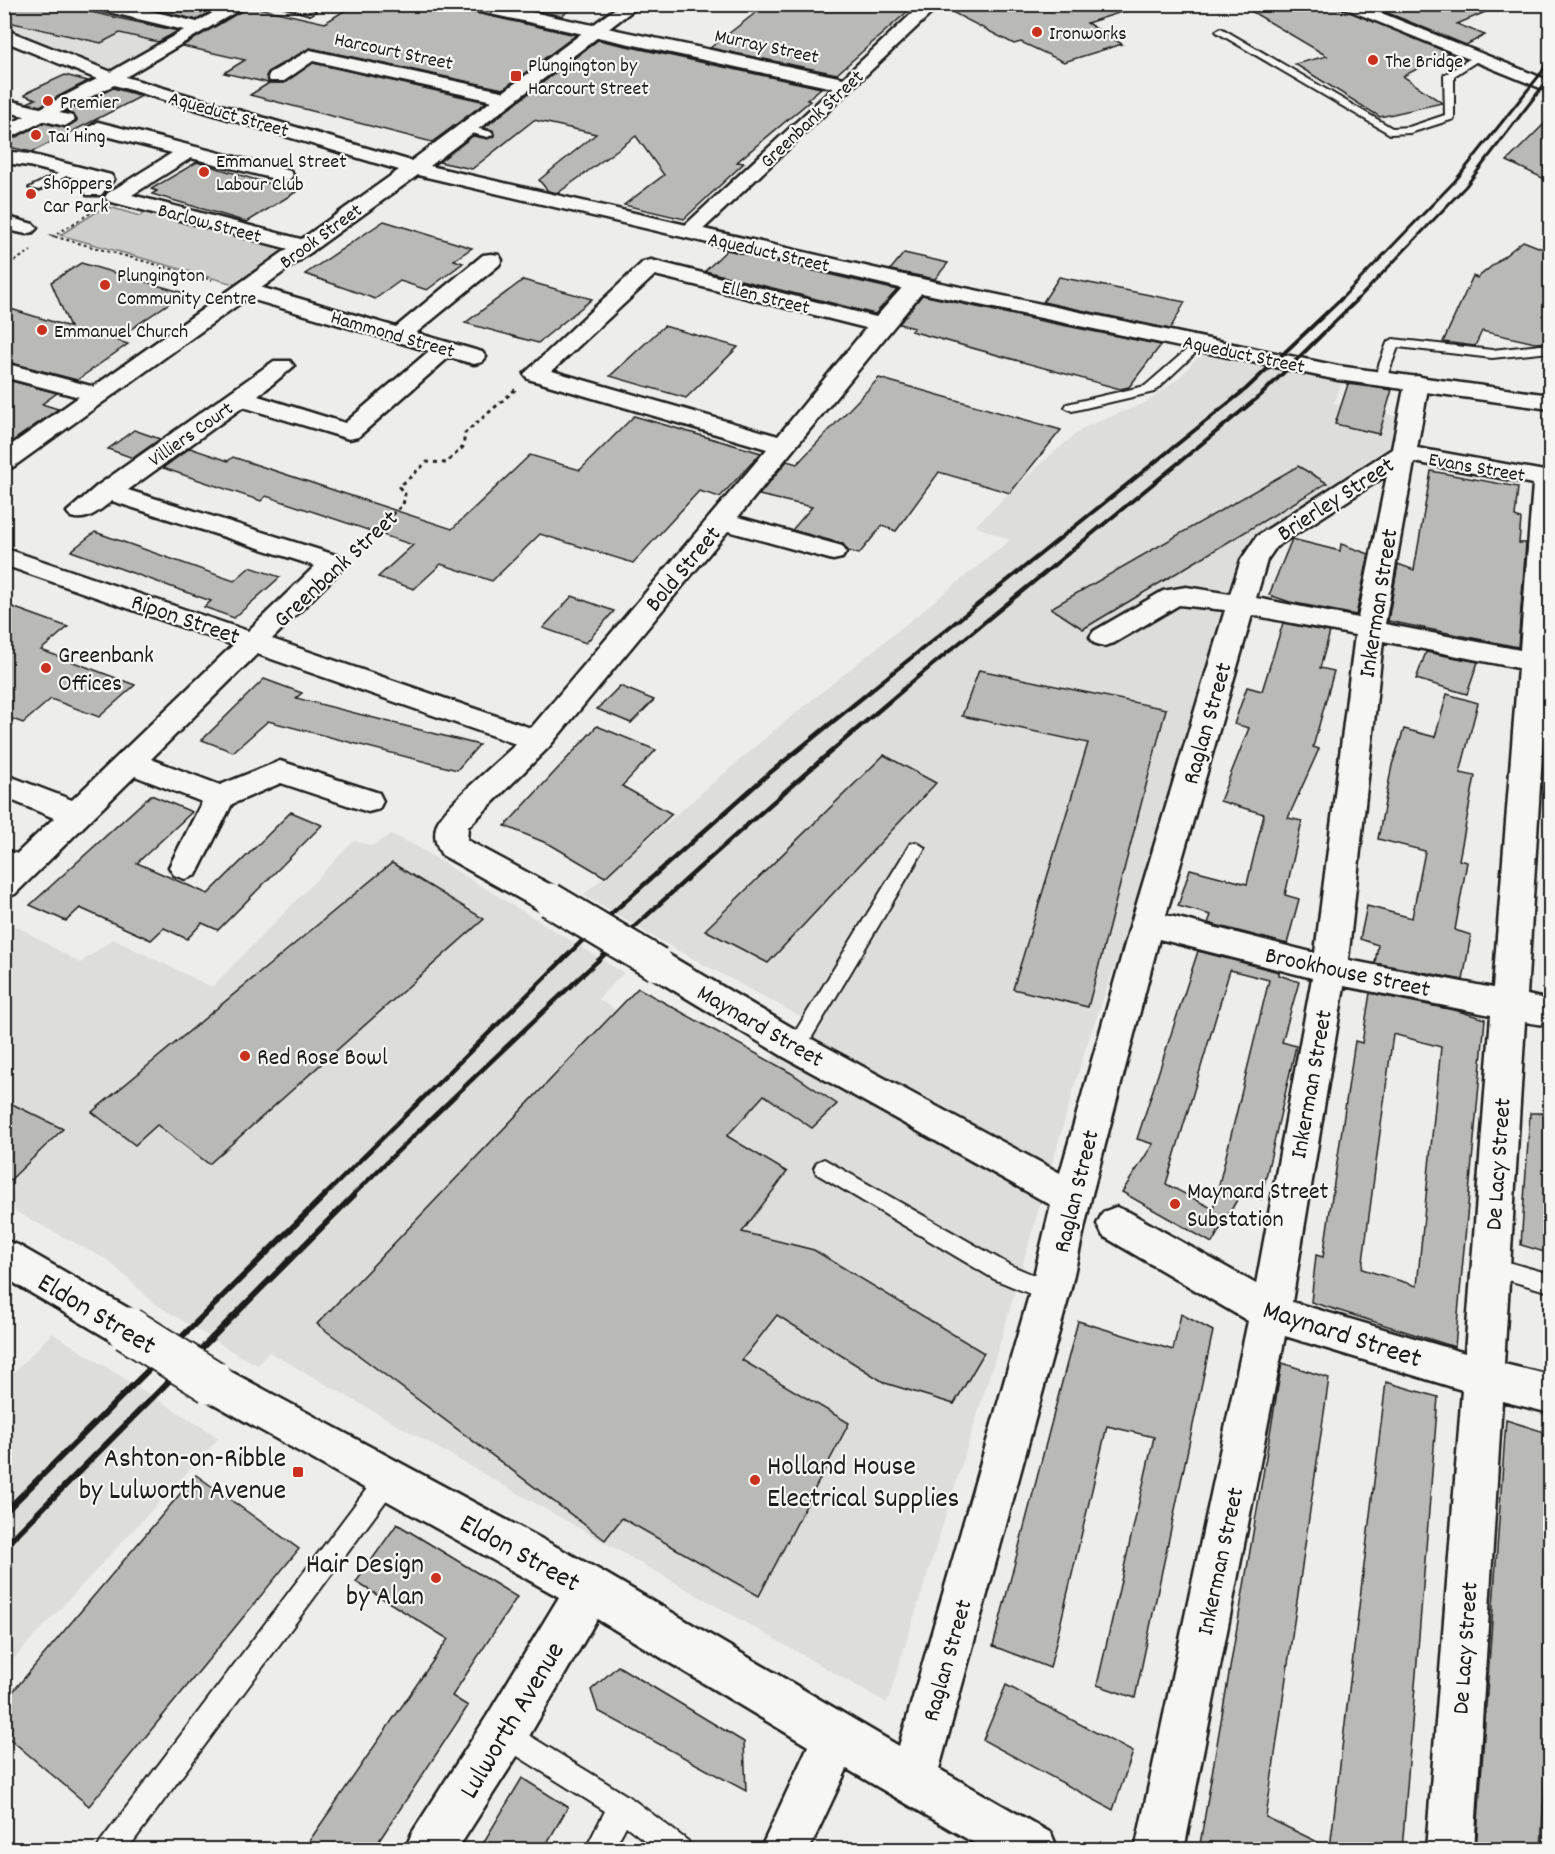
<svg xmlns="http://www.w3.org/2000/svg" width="1555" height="1854" font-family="Dekko,sans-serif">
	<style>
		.built { fill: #ddddda }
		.green { fill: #cececb; stroke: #757574; stroke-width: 1.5 }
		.building { fill: #b9b9b6; stroke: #1c1c1c; stroke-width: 1.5; fill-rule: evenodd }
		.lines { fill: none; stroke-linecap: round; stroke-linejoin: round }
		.service-casing { stroke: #1c1c1c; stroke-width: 4 }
		.minor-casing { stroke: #1c1c1c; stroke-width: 5 }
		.tertiary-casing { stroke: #1c1c1c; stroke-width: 5 }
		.primary-casing { stroke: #1c1c1c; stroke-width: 5 }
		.path-far1 { stroke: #1c1c1c; stroke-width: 2; stroke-dasharray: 3 3; stroke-linecap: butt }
		.path { stroke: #1c1c1c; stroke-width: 3; stroke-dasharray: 4 4; stroke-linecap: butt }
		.service { fill: #f6f6f2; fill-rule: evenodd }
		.minor { fill: #f6f6f2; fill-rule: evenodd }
		.tertiary { fill: #f6f6f2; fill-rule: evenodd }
		.primary { fill: #f6f6f2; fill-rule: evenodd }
		.rail-far3 { stroke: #1c1c1c; stroke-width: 3 }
		.rail-far2 { stroke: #1c1c1c; stroke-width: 4 }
		.rail-far1 { stroke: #1c1c1c; stroke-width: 4.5 }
		.rail { stroke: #1c1c1c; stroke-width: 6 }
		.minor-bridge-far1-casing { stroke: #1c1c1c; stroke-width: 38; stroke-linecap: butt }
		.minor-bridge-casing { stroke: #1c1c1c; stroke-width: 47; stroke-linecap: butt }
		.minor-bridge-far1 { stroke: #f6f6f2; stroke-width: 33 }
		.minor-bridge { stroke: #f6f6f2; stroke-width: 43 }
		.poi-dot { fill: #c8321e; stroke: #f6f6f2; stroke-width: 2 }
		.labels { text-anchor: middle; stroke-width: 4.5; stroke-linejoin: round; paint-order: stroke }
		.far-poi-label { font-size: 20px; fill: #1c1c1c; stroke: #f6f6f2; text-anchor: start }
		.far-street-label { font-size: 20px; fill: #1c1c1c; stroke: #f6f6f2 }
		.street-label { font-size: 24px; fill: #1c1c1c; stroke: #f6f6f2 }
		.poi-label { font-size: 24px; fill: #1c1c1c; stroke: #f6f6f2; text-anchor: start }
		.near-street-label { font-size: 28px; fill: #1c1c1c; stroke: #f6f6f2 }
		.near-poi-label { font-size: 28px; fill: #1c1c1c; stroke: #f6f6f2; text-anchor: end }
	</style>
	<rect width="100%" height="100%" fill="#edede9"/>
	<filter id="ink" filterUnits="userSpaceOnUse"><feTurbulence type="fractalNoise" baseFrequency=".0167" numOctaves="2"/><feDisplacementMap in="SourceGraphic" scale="12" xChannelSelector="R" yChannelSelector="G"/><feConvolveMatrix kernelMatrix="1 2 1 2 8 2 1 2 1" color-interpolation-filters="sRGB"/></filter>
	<g filter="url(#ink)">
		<g class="built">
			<path d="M5 5H231L109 74 5 28Z"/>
			<path d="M1201 353 1344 378 1334 403 1404 418 1399 453 1262 539 1193 747 1085 1050 1001 1339 887 1703 269 1352 258 1365 238 1355 154 1303 109 1261 5 1206 4 919 80 963 113 939 212 987 354 841 372 846 391 834 416 846 624 973 598 999 742 1089 809 1021 673 948 583 895 770 734 1010 540 975 526 1040 464 1083 428 1147 402 1180 377Z"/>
			<path d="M52 1333 219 1438 5 1668V1382Z"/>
		</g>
		<path class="green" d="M106 206 140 216 151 209 297 249 244 287 60 235Z"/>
		<g class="building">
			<path d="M4 4H54L178 31 158 42 120 33 101 43 4 21Z"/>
			<path d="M196 4H223L197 20 145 7 150 5 183 12Z"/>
			<path d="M355 4H457L467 11 576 35 503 89 310 48 269 71 266 76 270 83H284L313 63 486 102 432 142 250 95 269 83 224 73 245 60 182 46 250 6 325 23Z"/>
			<path d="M507 4H578L561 16Z"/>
			<path d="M767 4H916L837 74 710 48Z"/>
			<path d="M943 4H1124L1125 11 1087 23 1122 44 1064 62 1021 42 1014 44 942 7Z"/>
			<path d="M1239 4H1332L1449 53 1403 76 1442 103 1380 117 1295 64 1327 56Z"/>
			<path d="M1366 4H1502V5L1457 24 1485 35 1466 45Z"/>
			<path d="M598 40 821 88 807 100 810 101 737 162 744 163 684 219 624 205 664 175 636 136 558 193 548 191 539 180 596 134 534 120 472 169 439 162 473 136 488 139 494 136 493 130 484 128Z"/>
			<path d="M65 75 88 81 40 106 27 103 36 99 25 95 28 92Z"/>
			<path d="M113 88 142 96 32 152 4 146V143L44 123 66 128 77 120 74 115 66 112Z"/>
			<path d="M1551 117V182L1507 161Z"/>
			<path d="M197 162 296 192 247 222 152 194 157 191 151 189Z"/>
			<path d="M384 221 472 248 454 260 463 263 427 290 400 281 375 299 305 274Z"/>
			<path d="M1523 241 1551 252V342L1535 343 1482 331 1475 346 1443 342 1473 276 1477 278Z"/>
			<path d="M727 250 806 269 897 290 875 314 705 271Z"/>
			<path d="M904 253 948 263 935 279 890 270Z"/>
			<path d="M81 263 184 293 115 340 128 344 77 380 4 361V307L70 327 51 282Z"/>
			<path d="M1059 277 1185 302 1170 329 1043 302Z"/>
			<path d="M523 280 592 299 538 343 465 323Z"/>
			<path d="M922 295 1032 319 1161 345 1129 387 1120 389 911 331 914 328 899 324Z"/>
			<path d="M664 326 738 347 686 398 610 376Z"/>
			<path d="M879 378 1061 430 1010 493 939 472 896 531 882 526 859 554 848 551 843 544 792 530 812 507 759 495 787 461 797 464Z"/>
			<path d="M4 379 57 393 42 404 58 409 4 447Z"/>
			<path d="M1348 384 1392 390 1379 434 1335 424Z"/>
			<path d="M634 416 761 453 720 497 699 491 633 563 540 534 492 581 441 564 414 589 378 577 413 545 266 496 261 501 163 468 190 448 228 461 233 457 452 529 530 455 580 470Z"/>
			<path d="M134 430 160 439 133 458 108 449Z"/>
			<path d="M1298 466 1327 483 1083 629 1051 608Z"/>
			<path d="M1431 471 1518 487 1515 517 1521 519 1519 543H1526L1518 647 1388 621 1398 564 1414 570Z"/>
			<path d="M95 532 234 581 250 567 280 577 234 618 204 607 211 601 71 551Z"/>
			<path d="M1292 539 1340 551 1341 544 1369 554 1356 615 1290 602 1269 595Z"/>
			<path d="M572 596 614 611 586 643 543 628Z"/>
			<path d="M4 604 68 627 41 650 135 685 99 717 51 699 23 723 4 716Z"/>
			<path d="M1283 623 1330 632 1320 668 1334 671 1313 747 1319 749 1288 818 1302 821 1285 895 1299 899 1287 944 1208 923 1211 915 1178 906 1190 869 1247 884 1264 814 1220 801 1249 728 1234 724 1247 687 1262 691Z"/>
			<path d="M1426 652 1478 662 1467 694 1416 679Z"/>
			<path d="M979 670 1166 709 1088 1007 1013 989 1088 743 962 716Z"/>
			<path d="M264 679 302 693 296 698 479 745 457 770 268 721 233 752 202 740Z"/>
			<path d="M620 686 654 700 631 723 597 709Z"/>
			<path d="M1447 694 1478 703 1460 773 1475 776 1459 860 1467 862 1455 930 1471 935 1463 980 1375 963 1378 945 1360 939 1367 906 1412 918 1425 851 1378 839 1392 765 1404 729 1435 737Z"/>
			<path d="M597 726 656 750 622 786 672 814 605 877 551 845 505 826Z"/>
			<path d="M884 755 936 783 768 963 705 930Z"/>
			<path d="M151 795 192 812 137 863 208 894 291 812 322 825 218 930 202 923 187 939 164 928 151 940 80 908 66 921 30 905Z"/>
			<path d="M392 863 484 919 209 1164 157 1125 135 1145 92 1112Z"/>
			<path d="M1198 951 1279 972V975L1299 982 1282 1042 1296 1046 1261 1199 1241 1193 1212 1243 1122 1192 1153 1144 1137 1139ZM1230 970 1269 980 1213 1209 1166 1184Z"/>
			<path d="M638 988 791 1073 837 1104 812 1128 764 1095 727 1136 787 1172 742 1232 814 1250 984 1353 954 1404 885 1383 777 1315 742 1360 849 1423 759 1596 622 1518 605 1540 317 1324Z"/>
			<path d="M1370 993 1458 1011 1485 1019 1455 1347 1311 1302 1316 1255 1323 1257 1355 1041 1362 1043ZM1393 1034 1441 1047 1417 1286 1362 1269Z"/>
			<path d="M4 1100 63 1129 4 1186Z"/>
			<path d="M1530 1113H1551V1254L1521 1245Z"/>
			<path d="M1181 1314 1213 1331 1135 1698 1097 1685 1154 1437 1107 1426 1050 1668 993 1646 1078 1321 1173 1350Z"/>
			<path d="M1282 1363 1329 1378 1266 1817 1330 1848 1386 1382 1438 1397 1402 1850H1199Z"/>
			<path d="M1506 1420 1551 1434V1654L1541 1850H1476Z"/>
			<path d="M196 1475 299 1549 89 1806 4 1734V1702Z"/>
			<path d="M397 1524 517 1597 452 1696 468 1706 373 1850H303L448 1639 356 1582Z"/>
			<path d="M618 1666 744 1742 746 1791 598 1711 591 1690Z"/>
			<path d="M1006 1685 1133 1752 1113 1810 983 1740Z"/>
			<path d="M522 1778 568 1807 543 1850H479Z"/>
		</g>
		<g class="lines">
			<defs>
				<g id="service">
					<path d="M274 4H293L315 11 310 14Z"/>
					<path d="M1221 28 1392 128 1409 127 1445 115 1444 75 1474 56 1482 58 1454 76V119L1410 133 1390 134 1218 33 1216 31Z"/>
					<path d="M466 126 492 132 493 134 488 137 462 131 461 129Z"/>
					<path d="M67 169 76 171 39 190 29 188Z"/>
					<path d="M1199 339 1205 343 1203 346 1154 392 1072 411 1065 407 1067 404 1145 386Z"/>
					<path d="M1393 339 1492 350 1550 344V352L1492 358 1398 347 1386 379 1380 383 1375 382 1374 379 1387 343Z"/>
					<path d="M916 842 925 848 803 1052 796 1055 789 1052 786 1047 789 1042 910 844Z"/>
					<path d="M4 849 33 860 36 864 33 868 27 870 4 862Z"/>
					<path d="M824 1159 1010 1265 1058 1285 1061 1292 1058 1299 1050 1302 994 1279 817 1174 814 1168 817 1162Z"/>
					<path d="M1490 1257 1550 1274V1292L1483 1273 1479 1266 1483 1259Z"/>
					<path d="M389 1467 397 1470 401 1478 397 1486 127 1850H97L101 1841 381 1470Z"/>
					<path d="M504 1720 631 1798 688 1841 692 1850H657L626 1826 613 1850H585L605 1811 495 1742 491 1733 495 1724Z"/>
				</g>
				<g id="minor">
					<path d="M90 4H122L197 22 228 4H249L112 85 103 79 105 75 184 30 92 8Z"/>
					<path d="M459 4H494L843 78 922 4H941L696 236H682L678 232 682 228 833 88 467 9Z"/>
					<path d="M310 50 506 92 515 98 506 104 313 61 284 81H270L268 77 270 73Z"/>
					<path d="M4 99 72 116 75 120 65 126 4 111Z"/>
					<path d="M98 122 290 171 293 175 290 179 283 181 191 158 132 195 312 242 315 247 312 252 304 253 108 201 105 197 108 193 172 153 91 132 88 128Z"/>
					<path d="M4 151 29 154 111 175 114 179 101 195H87L84 191 91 182 29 166 4 163Z"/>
					<path d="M4 216 33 224 37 228 33 232 26 234 4 229Z"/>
					<path d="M491 254 499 255 502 260 499 265 416 333 482 352 486 357 482 362 474 364 449 357 358 437 349 439 243 407 128 490 342 557 346 563 342 569 272 639 531 728 767 449 528 379 524 374 643 262 651 260 876 317 909 280H925L928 285 738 517 842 546 846 552 842 558 833 560 728 531 548 748 468 827 467 840 562 891 566 900 562 909 550 912 538 909 442 855C436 845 433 836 437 824 444 806 499 761 516 744L257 654 151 759 220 785 280 761 379 793 383 801 379 809 368 812 281 783 232 804 196 875 185 879 174 875 169 867 202 802 135 776 15 894 4 898V866L54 818 4 797V774L72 800 233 645 4 565V548L248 631 315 566 112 501C98 511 88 522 71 517L67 512 97 486 274 361H290L294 366 258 396 345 423 429 351 237 295 234 290 237 285H253L396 327 483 255ZM655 275 866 328 778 436 552 371Z"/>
					<path d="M4 363 106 390 110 395 106 400 98 402 4 377Z"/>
					<path d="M1417 376 1425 378 1429 383 1417 448 1550 472 1548 655 1550 656V674H1547L1527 995 1550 1000V1026L1525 1022 1504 1364 1550 1375V1413L1502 1401 1474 1850H1426L1462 1390 1285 1336 1184 1850H1135L1248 1321 1103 1236 1097 1224 1103 1212 1116 1207 1129 1212 1256 1284 1312 978 1159 939 1091 1198 1070 1292 939 1769 1051 1833 1058 1850H986L847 1769 809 1850H760L808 1746 597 1619 521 1750 457 1850H405L412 1833 487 1716 559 1597 198 1395 192 1382 198 1369 212 1363 226 1369 605 1573 899 1746 1030 1292 1051 1205 784 1057 645 973 640 964 645 955 657 951 669 955 808 1037 1060 1173 1131 923 1225 610 1179 605 1114 643 1104 646 1094 643 1090 637 1094 631 1163 591 1186 587 1230 594 1241 560 1257 536 1392 449 1405 383 1409 378ZM1414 462 1533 484 1520 650 1385 624ZM1387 475 1358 618 1256 598 1267 560 1276 547ZM1252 615 1355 635 1315 953 1166 915ZM1383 641 1518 668 1493 988 1348 960ZM1344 986 1491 1015 1465 1353 1292 1302Z"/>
					<path d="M4 1240 18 1245 142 1316 148 1329 142 1342 128 1347 114 1342 4 1277Z"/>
				</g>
				<path id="tertiary" d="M621 4H641L430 166 917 278 1338 366 1550 395V409L1338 380 917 292 418 175 13 467 4 469V450L399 170 114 85 4 141V127L97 79 4 41V29L119 75 411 161Z"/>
				<path id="primary" d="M1334 4H1359L1550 81V92Z"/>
			</defs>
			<use href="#service" class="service-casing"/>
			<use href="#minor" class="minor-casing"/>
			<use href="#tertiary" class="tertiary-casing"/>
			<use href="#primary" class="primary-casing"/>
			<g class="path-far1">
				<path d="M49 235 212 280"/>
				<path d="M52 237 92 212"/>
				<path d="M4 267 31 251"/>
			</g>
			<path class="path" d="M355 546 403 505 405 494 399 487 427 462 446 463 463 447 465 433 516 389"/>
			<use href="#service" class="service"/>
			<use href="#minor" class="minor"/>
			<use href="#tertiary" class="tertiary"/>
			<use href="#primary" class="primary"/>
			<g class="rail-far3">
				<path d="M1340 300 1455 181 1542 72 1550 56"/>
				<path d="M1357 300 1466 186 1550 77"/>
			</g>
			<g class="rail-far2">
				<path d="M871 690 1246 389 1341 299"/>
				<path d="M902 690 1261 395 1358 299"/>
			</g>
			<g class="rail-far1">
				<path d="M324 1196 593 930 766 776 873 689"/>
				<path d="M352 1196C530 1021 713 850 904 689"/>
			</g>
			<g class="rail">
				<path d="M4 1513 325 1195"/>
				<path d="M4 1547 354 1195"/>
			</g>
			<defs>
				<path id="minor-bridge-far1" d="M550 900 657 964"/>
				<path id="minor-bridge" d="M128 1329 212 1382"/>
			</defs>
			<use href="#minor-bridge-far1" class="minor-bridge-far1-casing"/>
			<use href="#minor-bridge" class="minor-bridge-casing"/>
			<use href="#minor-bridge-far1" class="minor-bridge-far1"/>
			<use href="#minor-bridge" class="minor-bridge"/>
		</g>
	</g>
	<g class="poi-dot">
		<circle cx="1037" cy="32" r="6"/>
		<circle cx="1373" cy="60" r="6"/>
		<rect x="510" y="70" width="12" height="12" rx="3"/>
		<circle cx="48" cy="101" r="6"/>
		<circle cx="36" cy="135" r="6"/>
		<circle cx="204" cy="172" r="6"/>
		<circle cx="31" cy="194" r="6"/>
		<circle cx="105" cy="285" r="6"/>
		<circle cx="42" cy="330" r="6"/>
		<circle cx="46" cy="668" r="6"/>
		<circle cx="245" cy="1056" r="6"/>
		<circle cx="1175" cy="1204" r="6"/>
		<rect x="292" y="1466" width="12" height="12" rx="3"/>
		<circle cx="755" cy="1480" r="6"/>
		<circle cx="436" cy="1578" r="6"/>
	</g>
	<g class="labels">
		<g class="far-poi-label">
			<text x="1049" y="39">Ironworks</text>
			<text x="1385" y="67">The Bridge</text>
			<text x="528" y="71">Plungington by<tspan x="528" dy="23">Harcourt Street</tspan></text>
			<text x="60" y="108">Premier</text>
			<text x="48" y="142">Tai Hing</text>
			<text x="216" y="167">Emmanuel Street<tspan x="216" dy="23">Labour Club</tspan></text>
			<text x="43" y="189">Shoppers<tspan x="43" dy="23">Car Park</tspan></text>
			<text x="117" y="281">Plungington<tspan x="117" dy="23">Community Centre</tspan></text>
			<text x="54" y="337">Emmanuel Church</text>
		</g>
		<g class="far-street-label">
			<text transform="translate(767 45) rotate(12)" y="7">Murray Street</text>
			<text transform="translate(394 50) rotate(12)" y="7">Harcourt Street</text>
			<text transform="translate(229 113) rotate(16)" y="7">Aqueduct Street</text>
			<text transform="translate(811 118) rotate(-43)" y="7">Greenbank Street</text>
			<text transform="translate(210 222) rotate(15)" y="7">Barlow Street</text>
			<text transform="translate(320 235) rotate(-36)" y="7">Brook Street</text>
			<text transform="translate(769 251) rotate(13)" y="7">Aqueduct Street</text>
			<text transform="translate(766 296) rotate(14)" y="7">Ellen Street</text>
			<text transform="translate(393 333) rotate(16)" y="7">Hammond Street</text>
			<text transform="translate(1244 353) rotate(12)" y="7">Aqueduct Street</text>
			<text transform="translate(190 433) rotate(-35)" y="7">Villiers Court</text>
			<text transform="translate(1477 466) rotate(10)" y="7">Evans Street</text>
		</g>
		<g class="street-label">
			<text transform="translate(1335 498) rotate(-33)" y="8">Brierley Street</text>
			<text transform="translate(335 568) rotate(-43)" y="8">Greenbank Street</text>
			<text transform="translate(682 568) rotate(-50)" y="8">Bold Street</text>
			<text transform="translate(1377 603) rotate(-81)" y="8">Inkerman Street</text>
			<text transform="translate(186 618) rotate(19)" y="8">Ripon Street</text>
			<text transform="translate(1206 723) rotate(-74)" y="8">Raglan Street</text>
			<text transform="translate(1348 971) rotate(12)" y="8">Brookhouse Street</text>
			<text transform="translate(761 1025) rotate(30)" y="8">Maynard Street</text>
			<text transform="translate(1310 1084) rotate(-80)" y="8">Inkerman Street</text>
			<text transform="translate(1497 1164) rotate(-86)" y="8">De Lacy Street</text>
			<text transform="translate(1075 1191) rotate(-76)" y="8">Raglan Street</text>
			<text transform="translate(1219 1561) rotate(-78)" y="8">Inkerman Street</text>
			<text transform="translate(1464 1648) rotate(-86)" y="8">De Lacy Street</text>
			<text transform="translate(946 1660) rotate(-74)" y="8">Raglan Street</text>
		</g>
		<g class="poi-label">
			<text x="58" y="662">Greenbank<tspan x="58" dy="28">Offices</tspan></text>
			<text x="257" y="1064">Red Rose Bowl</text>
			<text x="1187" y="1198">Maynard Street<tspan x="1187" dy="28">Substation</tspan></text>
		</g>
		<g class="near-street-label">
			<text transform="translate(98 1312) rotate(31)" y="10">Eldon Street</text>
			<text transform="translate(1343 1332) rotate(18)" y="10">Maynard Street</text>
			<text transform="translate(521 1551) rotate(29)" y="10">Eldon Street</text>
			<text transform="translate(510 1719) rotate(-59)" y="10">Lulworth Avenue</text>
		</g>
		<g class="near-poi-label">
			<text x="286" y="1466">Ashton-on-Ribble<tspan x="286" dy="32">by Lulworth Avenue</tspan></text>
			<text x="767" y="1474" text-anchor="start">Holland House<tspan x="767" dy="32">Electrical Supplies</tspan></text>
			<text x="424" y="1572">Hair Design<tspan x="424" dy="32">by Alan</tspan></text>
		</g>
	</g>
	<rect width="1555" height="1854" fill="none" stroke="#f6f6f2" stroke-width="24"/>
	<rect x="12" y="12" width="1531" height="1830" fill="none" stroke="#1c1c1c" stroke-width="2" filter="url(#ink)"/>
</svg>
